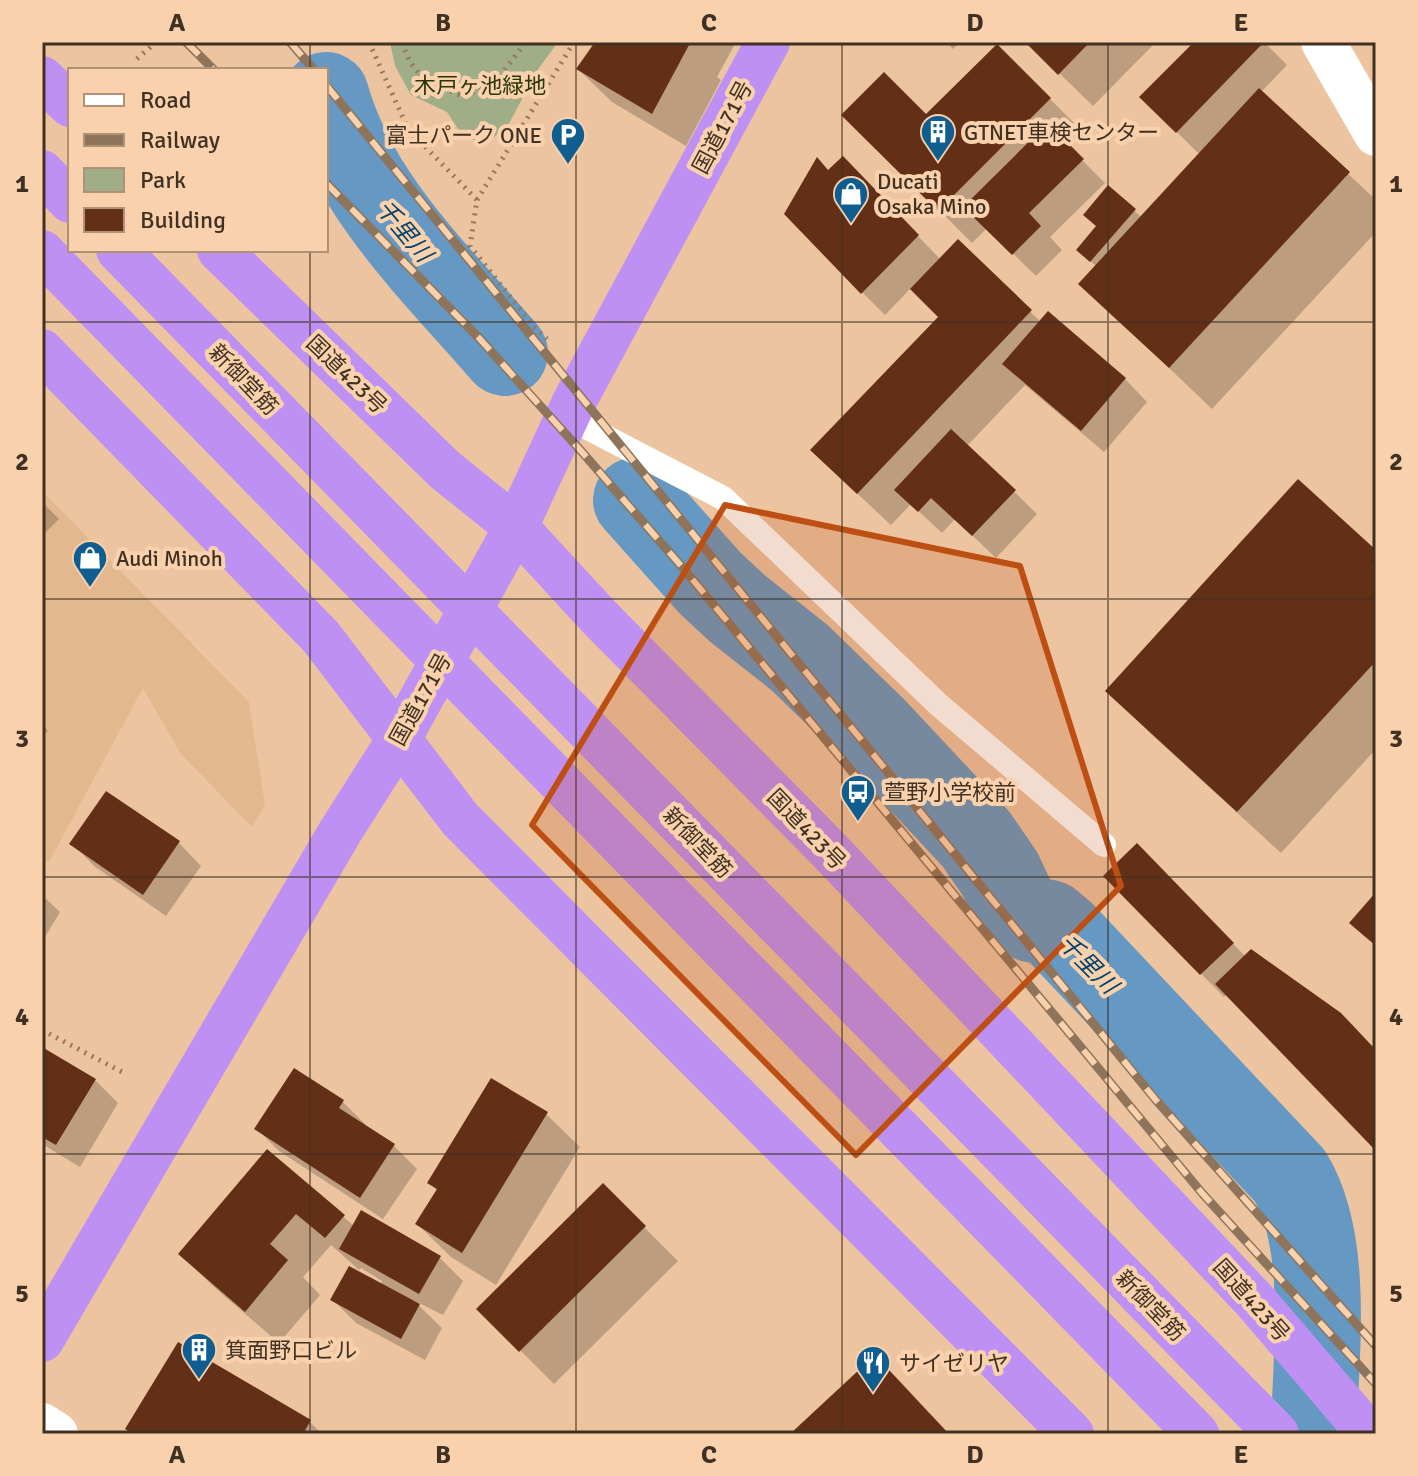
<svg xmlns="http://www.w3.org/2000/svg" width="1418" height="1476" font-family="Signika,'Noto Sans JP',sans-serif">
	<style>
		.built { fill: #e4b88f }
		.green { fill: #a0ae87 }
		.shadow { fill: #0003 }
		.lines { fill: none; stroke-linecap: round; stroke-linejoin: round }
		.river { stroke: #6598c2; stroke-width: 86 }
		.building { fill: #632f16 }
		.path { stroke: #94795f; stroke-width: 5; stroke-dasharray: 2 6; stroke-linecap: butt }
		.lane { stroke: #fff; stroke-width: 24 }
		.street { stroke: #fff; stroke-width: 44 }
		.highway { stroke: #be90f3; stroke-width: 44 }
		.rail-casing { stroke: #8d745b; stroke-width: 9 }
		.rail { stroke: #f9d2ad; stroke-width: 6; stroke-dasharray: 18; stroke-linecap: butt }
		.marked { fill: #be4f12; fill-opacity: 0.2; stroke: #be4f12; stroke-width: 6; stroke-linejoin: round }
		.grid { fill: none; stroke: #403122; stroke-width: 2; stroke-opacity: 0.55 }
		.labels { text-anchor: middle; stroke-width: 8; stroke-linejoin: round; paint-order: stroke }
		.park-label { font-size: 22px; fill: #293609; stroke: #f9d2ad }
		.street-label { font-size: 22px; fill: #403122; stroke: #f9d2ad }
		.poi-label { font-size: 22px; fill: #403122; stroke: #f9d2ad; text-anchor: start }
		.water-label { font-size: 24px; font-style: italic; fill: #04446d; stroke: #f9d2ad }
		.neatline { fill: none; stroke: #403122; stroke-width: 3 }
		.grid-label { font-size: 26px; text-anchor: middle; font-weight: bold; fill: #403122 }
	</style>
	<rect width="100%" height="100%" fill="#ecc5a0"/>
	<path class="built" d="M42 491 249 702 265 805 252 827 180 753 143 688 49 862 42 860Z"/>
	<path class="green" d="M390 42H558L539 68 507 127 490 140H472L458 129 447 112 411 95 395 66Z"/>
	<g class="shadow">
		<path d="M598 42H736L717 77 721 80 686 146 612 102 578 69Z"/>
		<path d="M946 42H960L953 49Z"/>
		<path d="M1027 42H1156L1093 106Z"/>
		<path d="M1196 42H1264L1287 65 1261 92 1376 200V232L1212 409 1081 284 1097 267 1090 261 1134 210 1142 218 1200 155 1142 97Z"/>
		<path d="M997 46 1083 132 1069 147 1105 183 1050 237 1062 250 1036 276 987 228 972 243 844 115 926 117Z"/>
		<path d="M829 172 866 182 941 260 958 242 1041 322 1125 379 1147 402 1104 452 1025 385 967 446 1037 514 996 558 955 519 942 533 911 504 891 525 846 483 940 317 911 288 885 315 862 292Z"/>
		<path d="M42 502 59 519 42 536Z"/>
		<path d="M1376 553V749L1281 853 1150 733 1107 691Z"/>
		<path d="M42 725 48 731 42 736Z"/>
		<path d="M106 793 179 843 201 866 166 916 94 866 72 843Z"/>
		<path d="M1137 846 1246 957 1376 1051V1148L1227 994 1224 997 1105 876Z"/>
		<path d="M42 895 60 912 42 942Z"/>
		<path d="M42 1049 95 1080 118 1103 80 1167 42 1144Z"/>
		<path d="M342 1101 365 1124 364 1126 394 1146 417 1169 383 1219 279 1151 256 1128Z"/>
		<path d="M546 1114 580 1147 496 1285 451 1257 417 1224 438 1191 429 1183Z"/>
		<path d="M268 1152 354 1226 440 1258 463 1281 443 1315 413 1300 442 1328 425 1360 356 1323 333 1300 380 1285 382 1281 361 1268 359 1270 331 1245 303 1277 320 1295 279 1343 214 1287 180 1254Z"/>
		<path d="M603 1186 678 1261 554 1384 479 1309Z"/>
		<path d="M310 1422 322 1434H133L128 1429Z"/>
	</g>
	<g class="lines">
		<g class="river">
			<path d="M326 95C354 197 438 275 505 353"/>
			<path d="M636 500 710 583 738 609 800 658 872 728 976 839 1000 874 1015 906 1031 919 1049 923 1062 934 1290 1176C1331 1244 1315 1356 1314 1434"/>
		</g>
	</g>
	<g class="building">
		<path d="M595 42H683L689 45 652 114 576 69Z"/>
		<path d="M1025 42H1090L1058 75Z"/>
		<path d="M1194 42H1264L1176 133 1139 97Z"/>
		<path d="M997 44 1051 98 938 211 841 115 884 72 926 114Z"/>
		<path d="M1259 88 1350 172 1169 368 1078 284Z"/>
		<path d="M1048 123 1084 159 1029 213 1041 226 1012 255 963 207Z"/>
		<path d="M843 156 919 235 861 294 784 214 817 157 828 170Z"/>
		<path d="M1108 185 1136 209 1090 262 1076 250 1096 226 1083 215Z"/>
		<path d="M958 239 1032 310 857 494 810 450 938 317 910 289Z"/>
		<path d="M1048 311 1126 378 1081 431 1002 364Z"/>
		<path d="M951 429 1016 490 972 536 931 498 918 512 894 490Z"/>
		<path d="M1298 479 1376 550V563L1372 568 1376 572V661L1237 812 1105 691Z"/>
		<path d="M106 791 180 841 143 895 69 844Z"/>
		<path d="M1137 843 1234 943 1200 975 1103 876Z"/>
		<path d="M1376 892V946L1349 923Z"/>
		<path d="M1251 949 1341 1013 1376 1050V1151L1215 984Z"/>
		<path d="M42 1047 96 1079 56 1145 42 1137Z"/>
		<path d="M294 1068 344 1100 339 1108 395 1144 360 1198 254 1129Z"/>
		<path d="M491 1078 548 1112 462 1253 415 1224 437 1189 427 1183Z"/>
		<path d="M267 1149 345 1215 325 1238 296 1214 270 1244 288 1260 245 1312 178 1254Z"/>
		<path d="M603 1183 646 1226 519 1352 476 1309Z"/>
		<path d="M361 1210 441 1256 419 1294 339 1249Z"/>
		<path d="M349 1266 420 1304 401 1339 330 1300Z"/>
		<path d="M178 1342 311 1420 303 1434H133L125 1429Z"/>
		<path d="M875 1355 949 1434H790Z"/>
	</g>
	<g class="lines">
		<g class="path">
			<path d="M369 42 408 129 477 200 470 246 535 328 547 339"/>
			<path d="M403 42C411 78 435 85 465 97L499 77 526 42"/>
			<path d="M137 59 156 42"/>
			<path d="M477 200 574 42"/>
			<path d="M42 1030 126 1074"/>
		</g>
		<path class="lane" d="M567 417 723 498 939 705 1104 845"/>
		<g class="street">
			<path d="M1323 42 1376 134"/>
			<path d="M42 1425 56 1434"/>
		</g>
		<g class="highway">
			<path d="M42 78 70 105"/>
			<path d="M42 172 70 201"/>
			<path d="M118 250 1277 1434"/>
			<path d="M219 250 445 470 516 527 599 617 828 849 1255 1301 1369 1434"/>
			<path d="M42 252 1197 1434"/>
			<path d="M42 351 321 637 460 819 1072 1434"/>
			<path d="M42 1340 340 832 399 739 516 527 574 402 768 42"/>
		</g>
		<defs>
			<g id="rail">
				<path d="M186 42 214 70"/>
				<path d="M290 42 314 70"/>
				<path d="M326 85 1155 1099 1376 1346"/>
				<path d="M326 183 479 338 582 452 683 568 1202 1193 1376 1384"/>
			</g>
		</defs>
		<use href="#rail" class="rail-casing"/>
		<use href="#rail" class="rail"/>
	</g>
	<path class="marked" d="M725 505 1020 566 1121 886 856 1155 532 825Z"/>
	<path class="grid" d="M310 42V70M576 42V1434M842 42V1434M1108 42V1434M310 250V1434M42 322H1376M42 599H1376M42 877H1376M42 1154H1376"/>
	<defs>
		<symbol id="building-pin" viewBox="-11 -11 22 30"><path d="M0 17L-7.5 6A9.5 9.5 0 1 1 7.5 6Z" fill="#105d90" stroke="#f9d2ad"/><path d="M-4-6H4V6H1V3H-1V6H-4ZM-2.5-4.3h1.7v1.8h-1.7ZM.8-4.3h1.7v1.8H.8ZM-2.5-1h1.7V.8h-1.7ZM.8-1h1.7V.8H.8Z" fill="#fff"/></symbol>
		<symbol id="parking-pin" viewBox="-11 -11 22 30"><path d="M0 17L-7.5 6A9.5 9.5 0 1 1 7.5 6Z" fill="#105d90" stroke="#f9d2ad"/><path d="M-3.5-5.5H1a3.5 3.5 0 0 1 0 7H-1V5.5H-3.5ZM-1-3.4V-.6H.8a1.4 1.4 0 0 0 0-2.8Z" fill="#fff"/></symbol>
		<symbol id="shop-pin" viewBox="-11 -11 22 30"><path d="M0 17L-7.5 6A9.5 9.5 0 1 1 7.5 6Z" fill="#105d90" stroke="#f9d2ad"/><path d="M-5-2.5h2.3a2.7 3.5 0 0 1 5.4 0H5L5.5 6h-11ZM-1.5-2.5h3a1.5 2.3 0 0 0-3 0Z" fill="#fff"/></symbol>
		<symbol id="bus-pin" viewBox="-11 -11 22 30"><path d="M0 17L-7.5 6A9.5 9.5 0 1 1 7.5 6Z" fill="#105d90" stroke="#f9d2ad"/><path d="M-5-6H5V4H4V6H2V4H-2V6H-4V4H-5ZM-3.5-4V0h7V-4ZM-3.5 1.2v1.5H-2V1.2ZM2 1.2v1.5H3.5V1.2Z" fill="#fff"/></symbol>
		<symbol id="restaurant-pin" viewBox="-11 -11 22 30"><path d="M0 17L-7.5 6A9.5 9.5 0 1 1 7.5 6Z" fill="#105d90" stroke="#f9d2ad"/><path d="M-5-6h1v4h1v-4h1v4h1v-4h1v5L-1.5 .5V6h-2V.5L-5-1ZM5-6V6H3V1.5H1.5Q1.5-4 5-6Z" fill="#fff"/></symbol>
	</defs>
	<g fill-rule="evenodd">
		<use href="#building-pin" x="918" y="112" width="40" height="54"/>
		<use href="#parking-pin" x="548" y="115" width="40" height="54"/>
		<use href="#shop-pin" x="831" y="174" width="40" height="54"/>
		<use href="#shop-pin" x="70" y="538" width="40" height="54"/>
		<use href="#bus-pin" x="838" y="772" width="40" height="54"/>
		<use href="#building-pin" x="179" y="1330" width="40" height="54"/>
		<use href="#restaurant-pin" x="853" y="1343" width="40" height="54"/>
	</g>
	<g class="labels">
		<g class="park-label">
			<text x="480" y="93">木戸ヶ池緑地</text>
		</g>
		<g class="street-label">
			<text transform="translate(722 127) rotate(-62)" y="8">国道171号</text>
			<text transform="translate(347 374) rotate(44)" y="8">国道423号</text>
			<text transform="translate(244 379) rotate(46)" y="8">新御堂筋</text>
			<text transform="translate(420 699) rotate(-61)" y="8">国道171号</text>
			<text transform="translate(807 829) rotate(46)" y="8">国道423号</text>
			<text transform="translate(698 842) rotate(46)" y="8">新御堂筋</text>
			<text transform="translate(1252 1300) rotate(48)" y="8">国道423号</text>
			<text transform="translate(1151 1305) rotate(46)" y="8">新御堂筋</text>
		</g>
		<g class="poi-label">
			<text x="964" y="140">GTNET車検センター</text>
			<text x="542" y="143" text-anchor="end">富士パーク ONE</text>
			<text x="877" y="189">Ducati<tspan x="877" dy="25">Osaka Mino</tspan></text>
			<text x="116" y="566">Audi Minoh</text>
			<text x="884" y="800">萱野小学校前</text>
			<text x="225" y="1358">箕面野口ビル</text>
			<text x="899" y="1371">サイゼリヤ</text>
		</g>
		<g class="water-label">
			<text transform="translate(404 231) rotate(50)" y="8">千里川</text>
			<text transform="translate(1088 964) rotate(45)" y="8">千里川</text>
		</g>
	</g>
	<rect width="1418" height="1476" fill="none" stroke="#f9d2ad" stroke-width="88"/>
	<rect x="68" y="68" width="260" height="184" fill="#f9d2ad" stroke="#af9275" stroke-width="2"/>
	<rect x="84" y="94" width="40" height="12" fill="#ffffff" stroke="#af9275" stroke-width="2"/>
	<text x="140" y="108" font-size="24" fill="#403122">Road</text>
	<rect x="84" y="134" width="40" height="12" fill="#8d745b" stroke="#af9275" stroke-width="2"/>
	<text x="140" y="148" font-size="24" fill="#403122">Railway</text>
	<rect x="84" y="168" width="40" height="24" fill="#a0ae87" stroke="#af9275" stroke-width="2"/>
	<text x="140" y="188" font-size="24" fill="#403122">Park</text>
	<rect x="84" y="208" width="40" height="24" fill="#632f16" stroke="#af9275" stroke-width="2"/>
	<text x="140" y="228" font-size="24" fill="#403122">Building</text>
	<rect x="44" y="44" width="1330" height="1388" class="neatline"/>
	<g class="grid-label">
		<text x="177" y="31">A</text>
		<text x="443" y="31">B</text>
		<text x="709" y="31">C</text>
		<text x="975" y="31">D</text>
		<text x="1241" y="31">E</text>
		<text x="22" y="192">1</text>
		<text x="1396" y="192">1</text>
		<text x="22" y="470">2</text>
		<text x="1396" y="470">2</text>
		<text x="22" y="747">3</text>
		<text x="1396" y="747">3</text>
		<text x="22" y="1025">4</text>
		<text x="1396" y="1025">4</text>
		<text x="22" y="1302">5</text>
		<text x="1396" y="1302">5</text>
		<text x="177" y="1463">A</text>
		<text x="443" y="1463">B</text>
		<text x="709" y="1463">C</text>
		<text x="975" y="1463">D</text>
		<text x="1241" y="1463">E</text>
	</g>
</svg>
